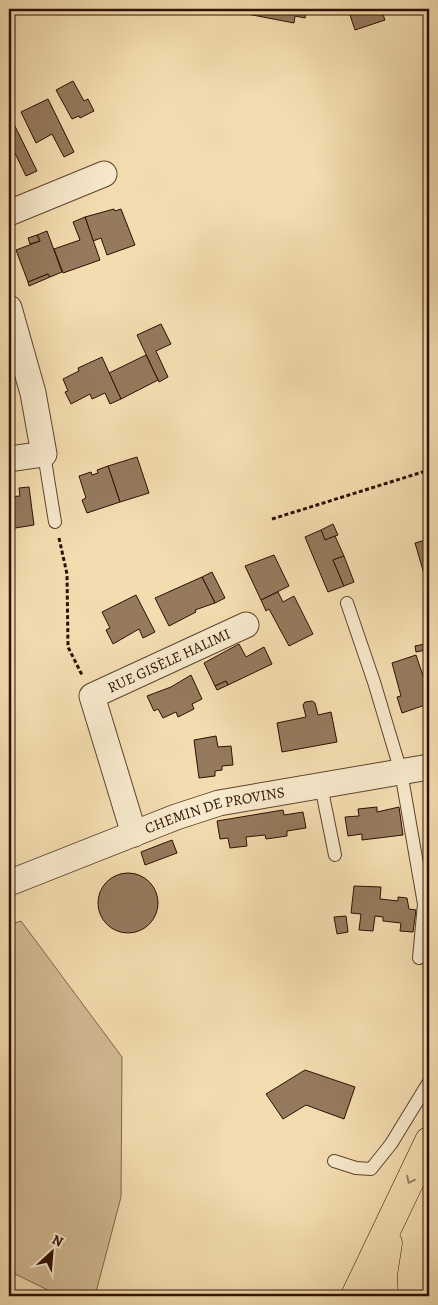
<svg xmlns="http://www.w3.org/2000/svg" width="438" height="1305" font-family="Alegreya,serif">
	<style>
		.green { fill: #d2ba93; stroke: #80644b }
		.building { fill: #957a5d; stroke: #2f0e03 }
		.lines { fill: none; stroke-linecap: round; stroke-linejoin: round }
		.service-casing { stroke: #60422e; stroke-width: 14 }
		.minor-casing { stroke: #60422e; stroke-width: 27 }
		.motorway-casing { stroke: #2f0e03; stroke-width: 29 }
		.path { stroke: #2f0e03; stroke-width: 3; stroke-dasharray: 4 2.5; stroke-linecap: butt }
		.service { stroke: #f7e9cc; stroke-width: 12 }
		.minor { stroke: #f7e9cc; stroke-width: 25 }
		.motorway { stroke: #f3ddb0; stroke-width: 28 }
		.oneway { stroke: #9b8062 }
		.labels { text-anchor: middle; stroke-width: 4; stroke-linejoin: round; paint-order: stroke }
		.street-label { font-size: 15px; fill: #2f0e03; stroke: #f7e9cc }
	</style>
	<rect width="100%" height="100%" fill="#f3ddb0"/>
	<filter id="stains"><feTurbulence type="fractalNoise" baseFrequency=".004" numOctaves="4"/><feColorMatrix values="0 0 0 0 .2 0 0 0 0 .09 0 0 0 0 .02 0 0 0 .5 -.17"/></filter>
	<radialGradient id="worn" r=".72"><stop offset=".6" stop-color="#630" stop-opacity="0"/><stop offset="1" stop-color="#630" stop-opacity=".3"/></radialGradient>
	<path class="green" d="M21 921 122 1057 121 1197 95 1296H60L9 1271V925Z"/>
	<g class="building">
		<path d="M238 9H307L305 18 295 16 294 23 237 12Z"/>
		<path d="M359 9H381L385 20 355 30 349 12Z"/>
		<path d="M73 81 84 101 88 99 94 111 80 118 79 116 72 119 56 90Z"/>
		<path d="M48 99 74 152 64 157 52 134 36 143 21 112Z"/>
		<path d="M10 116 37 171 26 176 15 153 9 156Z"/>
		<path d="M114 209 115 211 121 209 135 245 107 255 101 238 93 241 85 217Z"/>
		<path d="M85 217 100 260 63 273 54 249 80 240 73 222Z"/>
		<path d="M47 231 62 272 50 277 48 274 28 282 16 250 40 241 37 235Z"/>
		<path d="M37 235 40 241 30 244 28 238Z"/>
		<path d="M48 274 50 277 29 286 28 282Z"/>
		<path d="M161 324 171 344 156 351 168 377 159 382 137 335Z"/>
		<path d="M146 355 158 380 121 399 109 373Z"/>
		<path d="M102 357 121 399 110 404 105 393 92 399 90 394 71 404 65 392 68 391 63 379 79 371 78 368Z"/>
		<path d="M137 457 149 493 120 502 108 466Z"/>
		<path d="M108 466 120 502 87 513 82 500 86 498 79 476 91 472 92 475 98 473 97 470Z"/>
		<path d="M29 487 34 525 9 529V497L20 496 19 488Z"/>
		<path d="M333 524 338 535 325 540 321 530Z"/>
		<path d="M321 530 325 540 335 536 344 556 333 560 344 586 328 592 305 537Z"/>
		<path d="M429 539V591L415 543Z"/>
		<path d="M274 555 289 586 261 600 245 566Z"/>
		<path d="M344 556 354 582 344 586 333 560Z"/>
		<path d="M212 572 225 598 215 603 202 577Z"/>
		<path d="M202 577 215 603 195 610 196 612 169 626 155 598Z"/>
		<path d="M278 592 283 602 294 596 313 634 289 646 269 609 266 611 261 600Z"/>
		<path d="M136 595 155 632 143 638 139 629 113 644 106 630 110 628 102 612Z"/>
		<path d="M239 644 246 657 264 647 272 664 228 685 226 681 215 686 204 663Z"/>
		<path d="M425 644 426 650 416 652 415 646Z"/>
		<path d="M416 655 429 694V707L426 709 425 705 402 713 397 697 401 696 392 663Z"/>
		<path d="M191 675 202 699 192 704 194 709 178 717 176 712 163 718 158 709 154 711 147 696 171 687Z"/>
		<path d="M226 681 228 685 217 690 215 686Z"/>
		<path d="M312 701 315 703 318 715 331 712 337 742 282 752 277 723 306 717 303 705 305 702Z"/>
		<path d="M216 736 218 747 231 746 233 765 222 766V770L215 771V776L199 778 194 740Z"/>
		<path d="M429 797V835L424 798Z"/>
		<path d="M377 807V812L399 807 403 835 362 840V834L348 836 345 817 359 816 358 809Z"/>
		<path d="M283 810 284 815 303 812 306 828 287 831V836L266 839 265 835 246 837 247 846 230 848 228 838 220 839 217 821Z"/>
		<path d="M172 840 177 853 145 865 141 852Z"/>
		<circle cx="128" cy="903" r="30"/>
		<path d="M354 886 381 887 380 899 398 901V897L407 898 409 909 416 910 413 932 400 931 401 923 383 921V917L375 916 373 931 359 930 361 914 351 913Z"/>
		<path d="M346 916 348 932 337 934 334 917Z"/>
		<path d="M305 1070 355 1087 344 1119 306 1105 283 1119 266 1094Z"/>
	</g>
	<g class="lines">
		<defs>
			<g id="service">
				<path d="M44 454 55 522"/>
				<path d="M347 603 374 682 401 772 424 904 419 958"/>
				<path d="M321 786 335 855"/>
				<path d="M334 1161 356 1168 371 1169 391 1144 429 1082"/>
			</g>
			<g id="minor">
				<path d="M9 213 104 174"/>
				<path d="M9 308 33 393 44 454 9 459"/>
				<path id="s1" d="M134 834 92 696 246 625"/>
				<path id="s2" d="M9 883 176 817 219 803 429 767"/>
			</g>
			<g id="motorway">
				<path d="M355 1296 429 1141"/>
				<path d="M384 1296 383 1275 388 1243"/>
			</g>
		</defs>
		<use href="#service" class="service-casing"/>
		<use href="#minor" class="minor-casing"/>
		<use href="#motorway" class="motorway-casing"/>
		<g class="path">
			<path d="M272 519 429 470"/>
			<path d="M59 538 67 574 68 647 82 675"/>
		</g>
		<use href="#service" class="service"/>
		<use href="#minor" class="minor"/>
		<use href="#motorway" class="motorway"/>
	</g>
	<defs><path id="oneway-chevron" d="M-2-3.5L2.5 0L-2 3.5" fill="none" stroke-width="1.6" stroke-linecap="round" stroke-linejoin="round" transform="scale(1.25)"/></defs>
	<use class="oneway" href="#oneway-chevron" transform="translate(410 1180) rotate(116)"/>
	<g class="labels">
		<g class="street-label">
			<text dy="5" stroke="none"><textPath href="#s1" startOffset="229">RUE GISÈLE HALIMI</textPath></text>
			<text dy="5" stroke="none"><textPath href="#s2" startOffset="219">CHEMIN DE PROVINS</textPath></text>
		</g>
	</g>
	<rect width="438" height="1305" fill="none" stroke="#f3ddb0" stroke-width="30"/>
	<rect x="10" y="10" width="418" height="1285" fill="none" stroke="#2f0e03" stroke-width="2.5"/>
	<rect x="15" y="15" width="408" height="1275" fill="none" stroke="#2f0e03"/>
	<g transform="translate(52 1252) rotate(26)" stroke="#f7e9cc" stroke-width="4" paint-order="stroke">
	<path d="M0-4L9 19L0 12L-9 19Z" fill="#2f0e03"/>
	<text y="-8" font-size="14" font-weight="bold" text-anchor="middle" fill="#2f0e03">N</text>
	</g>
	<rect width="100%" height="100%" filter="url(#stains)"/>
	<rect width="100%" height="100%" fill="url(#worn)"/>
</svg>
